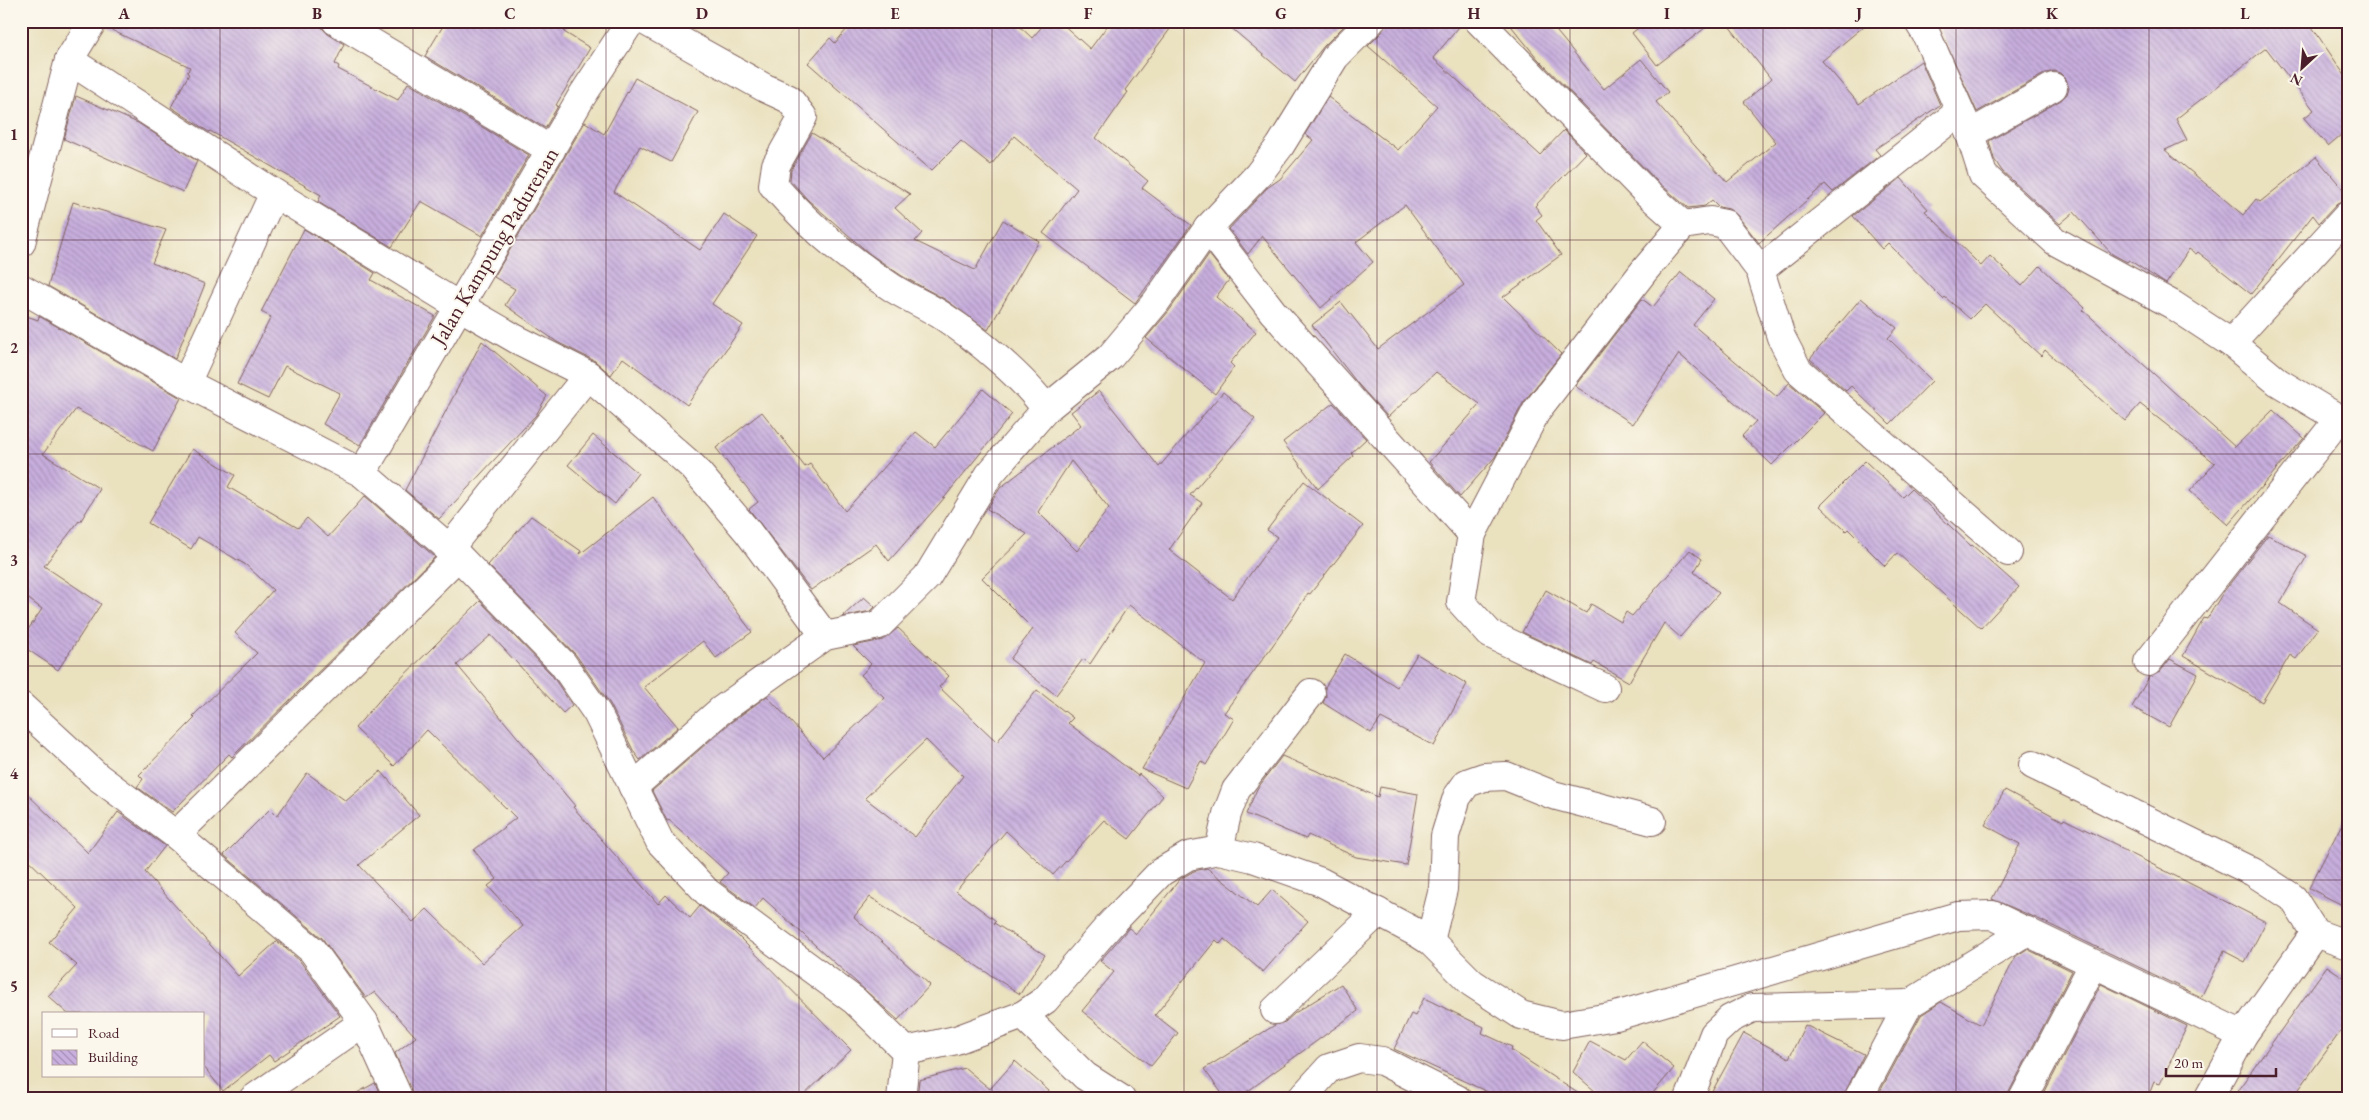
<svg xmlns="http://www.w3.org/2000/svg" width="2369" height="1120" font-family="'EB Garamond',serif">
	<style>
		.building { fill: url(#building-back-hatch); fill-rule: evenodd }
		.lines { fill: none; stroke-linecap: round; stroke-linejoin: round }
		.minor-casing { stroke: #82635f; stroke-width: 30 }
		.minor { stroke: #fff; stroke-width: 28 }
		.grid { fill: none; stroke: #4a1f2b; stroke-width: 1; stroke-opacity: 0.55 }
		.labels { text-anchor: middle; stroke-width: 4; stroke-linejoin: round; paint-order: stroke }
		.street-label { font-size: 22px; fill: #4a1f2b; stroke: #fbf7ec }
		.neatline { fill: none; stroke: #4a1f2b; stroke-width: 2 }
		.grid-label { font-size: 16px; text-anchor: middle; font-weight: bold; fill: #4a1f2b }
	</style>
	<defs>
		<pattern id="building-back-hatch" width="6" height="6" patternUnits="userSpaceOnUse" patternTransform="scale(1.25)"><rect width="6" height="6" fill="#c8afde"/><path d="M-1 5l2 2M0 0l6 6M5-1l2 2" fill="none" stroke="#a48eb4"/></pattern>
	</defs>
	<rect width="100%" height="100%" fill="#fbf7ec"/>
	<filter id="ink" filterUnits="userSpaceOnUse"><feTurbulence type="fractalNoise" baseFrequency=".02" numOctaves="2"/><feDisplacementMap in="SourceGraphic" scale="10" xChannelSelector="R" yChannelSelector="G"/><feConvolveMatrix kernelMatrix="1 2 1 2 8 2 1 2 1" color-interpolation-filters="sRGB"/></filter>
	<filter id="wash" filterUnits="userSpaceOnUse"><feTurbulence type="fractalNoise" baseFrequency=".0096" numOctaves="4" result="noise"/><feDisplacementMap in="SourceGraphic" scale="20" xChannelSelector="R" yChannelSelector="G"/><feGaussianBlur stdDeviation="1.12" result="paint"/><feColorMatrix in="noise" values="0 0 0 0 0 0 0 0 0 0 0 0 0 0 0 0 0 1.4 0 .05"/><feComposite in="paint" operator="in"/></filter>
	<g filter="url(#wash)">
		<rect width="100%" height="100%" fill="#eae1bf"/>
		<g id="blocks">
			<g class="building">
				<path d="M109 21H320L323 29 328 34 344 44 335 64 339 66 338 69 398 100 408 83 529 155 482 236 421 201 392 247 318 202 321 195 210 131 209 132 171 107 189 74 187 73 190 67 107 28Z"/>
				<path d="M446 21H571L564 32 590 48 556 105 558 106 545 128 425 56Z"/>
				<path d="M854 21H1014L1032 38 1047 21H1059L1090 49 1111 21H1176L1125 90 1128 92 1096 138 1148 181 1142 188 1191 225 1135 303 1043 233 1077 189 1014 136 991 165 961 141 931 171 808 63 830 38 835 43Z"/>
				<path d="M1223 21H1349L1324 46 1295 82Z"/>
				<path d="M1386 21H1464L1433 58 1540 155 1564 130 1586 153 1535 206 1542 215 1536 220 1561 255 1503 297 1561 354 1523 403 1495 457 1460 497 1429 462 1480 404 1436 372 1388 417 1358 384 1312 325 1341 302 1378 349 1464 285 1405 205 1356 242 1373 262 1321 308 1262 236 1248 254 1229 229 1267 188 1280 179 1313 140 1305 134 1328 97 1398 150 1437 106 1368 46 1382 32Z"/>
				<path d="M1507 21H1548L1604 89 1641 59 1668 92 1656 102 1727 182 1776 142 1744 102 1771 79 1725 21H1870L1822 61 1859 104 1921 61 1940 105 1875 149 1880 155 1833 192 1825 184 1759 243 1737 215 1729 209 1719 207 1712 200 1705 206 1688 208 1658 182 1538 59Z"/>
				<path d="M1647 21H1714L1657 65 1632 33Z"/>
				<path d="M1936 21H2308L2348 80V129L2328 146 2304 118 2314 110 2266 48 2176 119 2187 140 2165 150 2243 215 2256 199 2260 202 2316 157 2348 195V200L2337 204 2319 223 2313 215 2251 294 2198 252 2196 254 2189 249 2166 284 2129 260 2127 262 2112 254 2074 212 2060 224 2002 171 1994 159 1989 141 2061 100 2067 94 2069 88 2066 79 2060 73 2054 71 2046 73 1977 112Z"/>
				<path d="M635 78 698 112 671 162 640 146 614 192 700 250 724 214 757 236 712 304 743 325 687 405 623 358 611 375 595 361 557 342 505 305 515 289 494 277 585 122 604 134Z"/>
				<path d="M76 96 138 123 197 161 183 192 64 139Z"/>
				<path d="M812 133 910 194 895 208 922 233 915 241 975 270 1003 220 1039 241 988 330 946 300 902 276 870 254 808 200 790 180 791 170Z"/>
				<path d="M1901 178 1928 209 1925 211 1981 266 1990 256 2022 286 2040 266 2085 308 2083 310 2235 447 2273 410 2304 438 2228 525 2190 491 2215 463 2140 404 2125 421 2045 350 2041 356 1985 304 1970 319 1945 297 1943 299 1888 243 1882 249 1853 216Z"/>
				<path d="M73 202 166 230 152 263 205 284 175 359 48 286Z"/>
				<path d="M304 229 375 273 371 280 435 316 360 445 323 424 340 393 285 366 268 399 237 384 271 317 261 312Z"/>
				<path d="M1209 254 1229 280 1216 297 1256 332 1230 363 1234 367 1215 394 1146 338 1169 311Z"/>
				<path d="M1681 272 1714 299 1693 325 1777 397 1789 383 1824 413 1772 465 1742 436 1756 421 1679 354 1633 424 1575 386 1642 299 1653 307Z"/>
				<path d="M1861 298 1897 328 1888 338 1932 381 1890 424 1851 386 1846 391 1810 359Z"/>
				<path d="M21 314 38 320 39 316 181 398 153 451 76 409 43 454 100 489 80 522 79 521 44 566 101 604 58 670 21 645V640L42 609 22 594 21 595Z"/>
				<path d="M482 341 547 396 536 415 439 519 405 490Z"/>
				<path d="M983 389 1012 414 940 503 889 561 876 544 811 590 749 509 758 502 716 448 762 412 805 467 810 464 845 511 916 432 935 447Z"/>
				<path d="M1099 391 1159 467 1223 392 1255 419 1190 495 1202 503 1169 550 1232 599 1277 537 1267 530 1304 481 1363 526 1310 594 1308 593 1293 617 1224 713 1234 719 1206 765 1201 761 1186 788 1142 769 1205 663 1129 605 1090 664 1083 659 1056 695 1010 659 1033 629 982 578 1027 534 987 509 1000 488 1081 425 1071 412ZM1071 461 1109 508 1077 551 1038 512Z"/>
				<path d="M1333 403 1366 439 1351 453 1353 456 1318 489 1283 442Z"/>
				<path d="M593 435 638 473 615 504 568 465Z"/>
				<path d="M192 449 235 475 228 487 298 528 307 518 328 537 365 496 435 557 232 757 229 754 172 812 137 787 143 779 139 775 195 718 193 716 257 653 235 633 273 590 246 565 198 537 191 549 148 523Z"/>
				<path d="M1865 461 1903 497 1911 489 1971 546 1972 545 2019 587 1981 628 1897 553 1885 566 1848 529 1846 531 1820 506Z"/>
				<path d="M653 497 752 632 716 658 703 641 644 687 678 727 640 760 634 752 610 704 576 655 488 565 531 516 581 551 580 554Z"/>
				<path d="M2268 535 2307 556 2280 603 2318 629 2296 659 2290 655 2262 702 2183 656 2204 618 2207 619 2224 591Z"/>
				<path d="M1690 550 1702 559 1694 572 1719 593 1680 637 1664 623 1629 682 1594 662 1592 665 1522 632 1546 590 1586 613 1591 604 1621 622 1626 612 1632 616Z"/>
				<path d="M864 597 875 607 871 611 842 617Z"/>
				<path d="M480 601 551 674 572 705 563 713 491 635 457 665 575 806 573 807 658 904 666 895 690 918 700 906 733 931 851 1050 800 1099H414L395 1053 416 1037 375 992 366 998 322 938 224 855 270 809 277 816 307 773 346 801 381 771 419 815 359 865 413 922 427 909 482 963 523 926 488 886 497 879 474 850 516 818 427 730 394 766 355 728 385 694Z"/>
				<path d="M898 628 949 676 939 687 997 742 1037 690 1073 718 1068 723 1138 776 1139 774 1163 796 1129 839 1104 820 1053 875 1006 831 956 891 996 921 994 923 1045 955 1020 994 870 897 854 917 930 985 898 1020 763 898 755 908 720 882 728 873 669 820 667 821 652 791 730 723 767 696 823 757 885 698 861 675 871 664 853 646 883 640ZM926 740 963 776 915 837 865 798Z"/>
				<path d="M1345 654 1397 687 1417 654 1467 684 1434 746 1381 718 1371 733 1323 703 1326 696 1325 687Z"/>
				<path d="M2170 659 2198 674 2169 727 2132 707 2149 677 2160 672Z"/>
				<path d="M1282 756 1378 797 1380 787 1418 794 1406 865 1356 857 1308 835 1306 839 1246 814 1257 789Z"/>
				<path d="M21 788 88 853 118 812 165 846 145 872 238 976 277 941 300 961 340 1016 274 1061 269 1055 223 1091 204 1067V1014H68L48 996 77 965 49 942 78 908 21 853Z"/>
				<path d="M2005 790 2063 821 2064 819 2119 846 2118 847 2266 922 2245 962 2224 951 2201 997 2034 917 1992 899 2020 844 1985 825Z"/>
				<path d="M2348 812V908L2309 888Z"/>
				<path d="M1207 868 1257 907 1272 890 1308 921 1263 972 1224 939 1220 944 1216 940 1155 1015 1178 1033 1151 1066 1082 1011 1114 972 1100 961 1121 937 1129 928 1136 934 1180 879 1194 871Z"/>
				<path d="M2027 949 2072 971 2009 1092 2008 1099H1876L1921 1015 1941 1002 1981 1025 2016 956Z"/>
				<path d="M2327 966 2348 980V1021L2292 1099H2255L2238 1090Z"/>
				<path d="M1341 984 1358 1011 1237 1099H1226L1204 1069 1275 1025 1285 1022 1295 1013Z"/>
				<path d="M2101 984 2187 1026 2160 1084 2154 1082 2147 1099H2041Z"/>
				<path d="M1424 998 1484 1027 1482 1033 1512 1047 1511 1050 1587 1099H1503L1394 1049 1411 1014 1415 1016Z"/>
				<path d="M1805 1025 1864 1054 1842 1099H1708L1744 1033 1789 1058Z"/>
				<path d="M1590 1041 1626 1060 1642 1041 1674 1068 1648 1099H1604L1573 1072Z"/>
				<path d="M1015 1061 1058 1099H917L919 1080 965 1068 990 1089Z"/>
				<path d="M375 1083 382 1099H346Z"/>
			</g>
		</g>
	</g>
	<g filter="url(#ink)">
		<use href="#blocks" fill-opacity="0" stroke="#82635f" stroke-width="1"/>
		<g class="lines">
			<defs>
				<g id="minor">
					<path d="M336 21 551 150"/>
					<path d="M645 21 765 88 789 99 803 117 776 165 773 185C808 225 849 260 894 289 910 299 928 306 944 317 976 338 1024 378 1046 409"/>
					<path d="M1479 21 1647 193 1683 225 1710 221 1725 224 1760 270 1959 112"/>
					<path d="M1918 21 1926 34 1970 134 1983 175 2055 241 2173 305 2231 343 2278 382 2348 424"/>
					<path d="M69 60 274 193 459 306 516 339 588 375 693 467 748 532 825 636"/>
					<path d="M1970 134 2053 87"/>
					<path d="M1208 228 1273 312 1472 534"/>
					<path d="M21 243 69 60 93 21"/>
					<path d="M1760 270 1781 337 1798 370 2008 552"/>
					<path d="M21 288 186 383 362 473 458 556 563 664 597 713 660 842 707 892 855 1001 906 1051"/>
					<path d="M2231 343 2348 215"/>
					<path d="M186 383 274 193"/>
					<path d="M362 473 582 96 631 21"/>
					<path d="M448 550 588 375"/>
					<path d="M2148 662 2338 420"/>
					<path d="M1605 688 1490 634 1461 602 1472 534 1537 410 1644 271 1683 225"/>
					<path d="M21 706 98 777 176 835 312 950 364 1022 399 1099"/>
					<path d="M2033 765 2253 872 2293 898 2315 933 2348 945"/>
					<path d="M633 787 720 711 825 636 879 625 927 577 989 475 1046 409 1110 357 1156 302 1208 228 1258 175 1280 146 1335 57 1371 21"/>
					<path d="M176 835 458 556"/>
					<path d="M1219 850 1227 814 1236 790 1311 693"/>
					<path d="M1430 941 1443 889 1445 836 1457 797 1467 783 1484 777 1506 776 1553 795 1652 821"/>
					<path d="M1275 1010 1378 912"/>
					<path d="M1023 1015 1085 1076 1121 1099"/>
					<path d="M906 1051 956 1040 1023 1015 1045 1000 1109 926 1161 872 1188 856 1219 850 1253 858 1321 882 1419 934 1430 941 1472 983 1521 1015 1562 1025 1616 1016 1958 916 1992 915 2243 1035"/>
					<path d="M253 1099 364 1022"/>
					<path d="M901 1099 906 1051"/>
					<path d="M1301 1099 1329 1068 1359 1058 1382 1061 1457 1099"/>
					<path d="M1689 1099 1714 1034 1730 1019 1752 1008 1909 1004"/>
					<path d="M1858 1099 1909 1004 2027 931"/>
					<path d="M2023 1099 2093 965"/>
					<path d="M2208 1099 2243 1035 2315 933"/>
				</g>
			</defs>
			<use href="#minor" class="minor-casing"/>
			<use href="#minor" class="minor"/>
		</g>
	</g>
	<path class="grid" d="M220 21V1099M413 21V1099M606 21V1099M799 21V1099M992 21V1099M1184 21V1099M1377 21V1099M1570 21V1099M1763 21V1099M1956 21V1099M2149 21V1099M21 240H2348M21 454H2348M21 666H2348M21 880H2348"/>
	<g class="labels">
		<g class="street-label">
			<text transform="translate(494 246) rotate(-59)" y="8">Jalan Kampung Padurenan</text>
		</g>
	</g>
	<rect width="2369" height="1120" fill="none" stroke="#fbf7ec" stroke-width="55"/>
	<rect x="42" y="1012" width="162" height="65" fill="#fbf7ec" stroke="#b4a19f"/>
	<rect x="52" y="1029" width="25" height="8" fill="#ffffff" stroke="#b4a19f"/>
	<text x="88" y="1038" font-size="15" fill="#4a1f2b">Road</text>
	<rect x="52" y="1050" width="25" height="15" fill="url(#building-back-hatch)" stroke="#b4a19f"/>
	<text x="88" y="1062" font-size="15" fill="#4a1f2b">Building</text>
	<g transform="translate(2302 68) rotate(206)" stroke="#fbf7ec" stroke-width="4" paint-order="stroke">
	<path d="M0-4L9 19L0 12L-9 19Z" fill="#4a1f2b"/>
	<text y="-8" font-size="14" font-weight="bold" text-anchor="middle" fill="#4a1f2b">N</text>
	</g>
	<path d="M2166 1068v8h110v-8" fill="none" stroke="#4a1f2b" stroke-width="2.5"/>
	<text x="2174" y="1068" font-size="15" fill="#4a1f2b" stroke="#fbf7ec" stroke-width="4" paint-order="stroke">20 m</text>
	<rect x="28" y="28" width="2314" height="1064" class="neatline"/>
	<g class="grid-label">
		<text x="124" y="19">A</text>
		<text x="317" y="19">B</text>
		<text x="510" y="19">C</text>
		<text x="702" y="19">D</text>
		<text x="895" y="19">E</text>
		<text x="1088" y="19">F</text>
		<text x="1281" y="19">G</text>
		<text x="1474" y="19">H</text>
		<text x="1667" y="19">I</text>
		<text x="1859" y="19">J</text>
		<text x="2052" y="19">K</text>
		<text x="2245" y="19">L</text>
		<text x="14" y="140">1</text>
		<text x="14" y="353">2</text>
		<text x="14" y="566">3</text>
		<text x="14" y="779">4</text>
		<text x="14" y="992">5</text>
	</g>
</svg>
